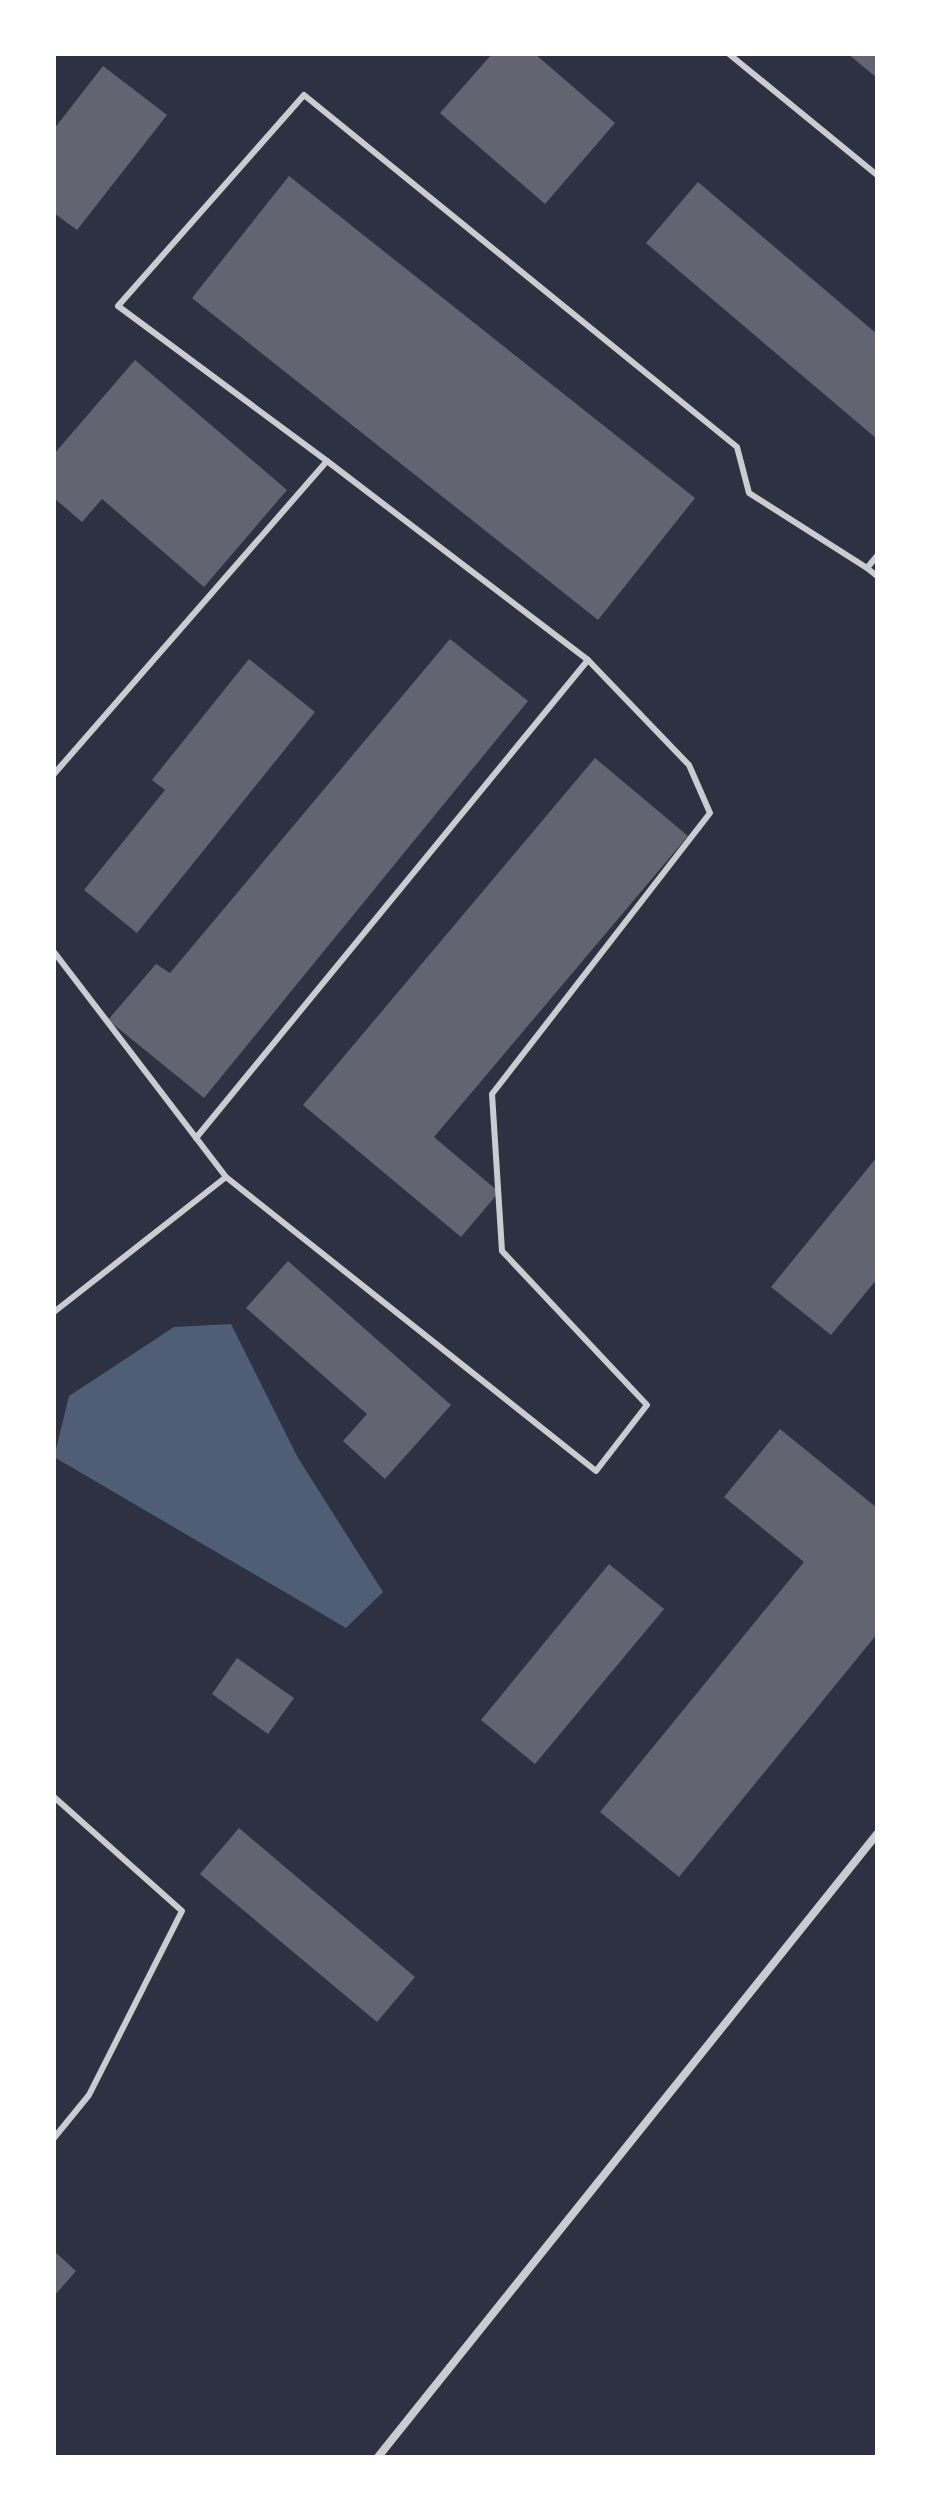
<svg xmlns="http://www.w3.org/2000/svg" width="931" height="2511" font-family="'IBM Plex Sans',sans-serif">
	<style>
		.water { fill: #4f5d75 }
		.building { fill: #626471 }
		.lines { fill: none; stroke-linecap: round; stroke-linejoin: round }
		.service { stroke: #caccd0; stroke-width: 6 }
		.minor { stroke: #caccd0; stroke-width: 8 }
	</style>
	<rect width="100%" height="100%" fill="#2d3142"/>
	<path class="water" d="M231 1324 298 1458 383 1592 346 1628 54 1457 69 1396 174 1327Z"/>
	<g class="building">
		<path d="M492 54H535L615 123 545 204 440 113Z"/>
		<path d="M848 54H877V78Z"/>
		<path d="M103 66 167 115 77 230 54 213V129Z"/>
		<path d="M289 176 695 498 598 620 192 298Z"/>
		<path d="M698 182 877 334V439L646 243Z"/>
		<path d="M135 360 287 490 204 587 102 499 82 522 54 498V454Z"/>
		<path d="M450 639 528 701 204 1098 108 1020 156 964 170 973Z"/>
		<path d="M249 659 315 712 137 933 84 890 165 790 152 780Z"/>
		<path d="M595 758 688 836 434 1137 499 1192 461 1237 303 1105Z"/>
		<path d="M877 1157V1279L831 1335 771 1287Z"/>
		<path d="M288 1261 451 1405 385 1479 343 1441 367 1414 246 1308Z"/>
		<path d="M780 1429 877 1508V1634L679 1877 600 1812 804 1562 724 1497Z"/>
		<path d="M609 1564 664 1609 535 1764 481 1720Z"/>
		<path d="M237 1658 294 1698 268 1734 212 1694Z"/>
		<path d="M239 1828 415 1977 377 2022 200 1874Z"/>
		<path d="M54 2251 76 2271 54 2296Z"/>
	</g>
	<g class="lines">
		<g class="service">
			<path d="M729 54 877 175"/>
			<path d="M867 568 877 576"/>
			<path d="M54 774 327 461 118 306 304 95 737 447 749 493 867 568 877 556"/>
			<path d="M54 952 226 1177 54 1312"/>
			<path d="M196 1138 588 660"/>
			<path d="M226 1177 596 1471 647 1405 502 1251 492 1094 710 813 689 765 588 660 327 461"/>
			<path d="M54 1797 182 1911 89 2095 54 2138"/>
		</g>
		<path class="minor" d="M378 2457 877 1834"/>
	</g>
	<rect width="931" height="2511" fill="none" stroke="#ffffff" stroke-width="112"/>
</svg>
